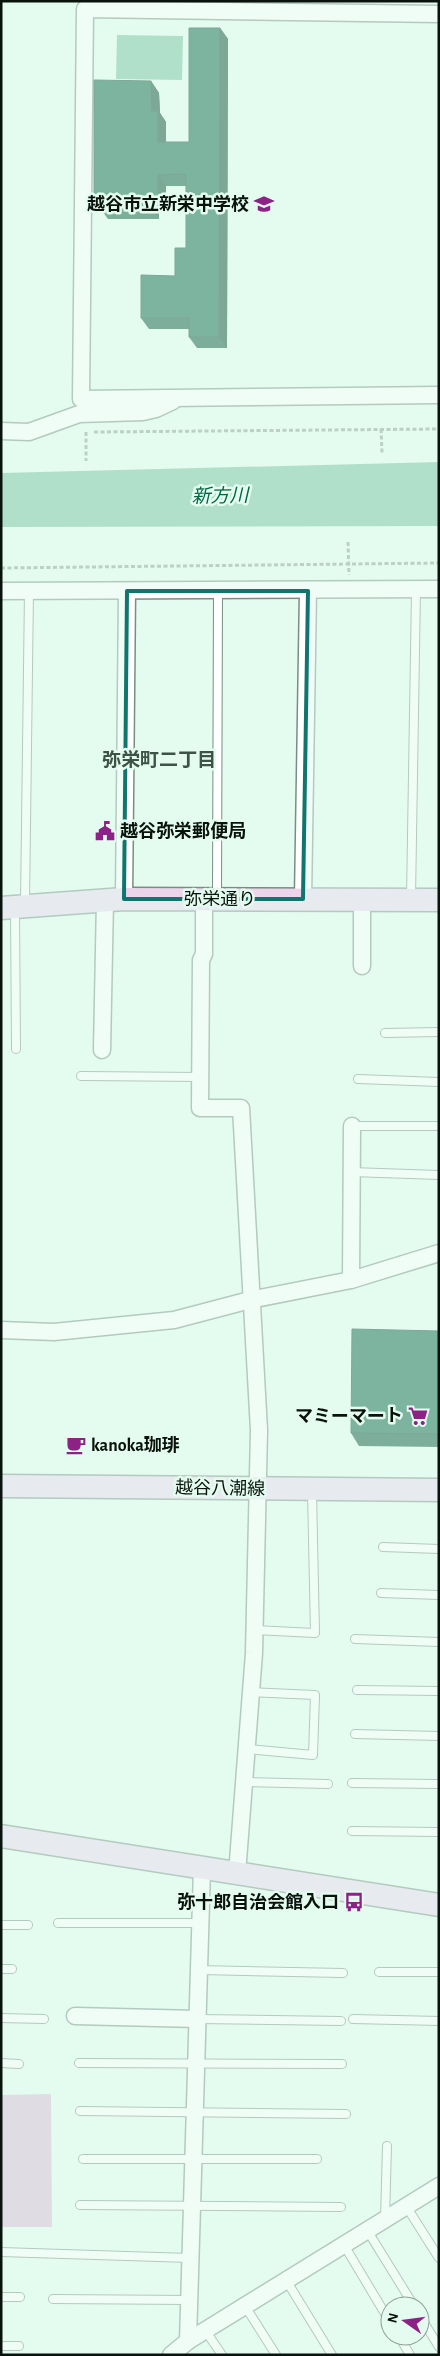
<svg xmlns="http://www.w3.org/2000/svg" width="440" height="2356" font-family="'Alegreya Sans','Noto Sans JP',sans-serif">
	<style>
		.green { fill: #dbb6d6 }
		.water { fill: #74bf9c }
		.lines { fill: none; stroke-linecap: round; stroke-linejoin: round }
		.lane-casing { stroke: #798e83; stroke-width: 10 }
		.street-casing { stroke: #798e83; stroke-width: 19 }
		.secondary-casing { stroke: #798e83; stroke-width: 25 }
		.path { stroke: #8a9b93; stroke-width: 3; stroke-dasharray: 4 2.5; stroke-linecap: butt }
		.lane { stroke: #fff; stroke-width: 8 }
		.street { stroke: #fff; stroke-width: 16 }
		.secondary { stroke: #ecd4ea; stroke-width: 22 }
		.wall { fill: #005036 }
		.shaded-wall { fill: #00412c }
		.building { fill: #005d3f; stroke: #00412c }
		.marked { fill: none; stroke: #0f766e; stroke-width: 4; stroke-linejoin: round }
		.labels { text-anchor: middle; stroke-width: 5; stroke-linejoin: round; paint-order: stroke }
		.poi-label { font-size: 18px; font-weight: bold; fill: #0a120e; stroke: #e4fcf0; text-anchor: end }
		.street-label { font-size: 18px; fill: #0a120e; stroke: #e4fcf0 }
		.water-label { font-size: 19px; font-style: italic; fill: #016646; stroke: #e4fcf0 }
		.neighbourhood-label { font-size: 19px; font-weight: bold; fill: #3e5248; stroke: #e4fcf0 }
	</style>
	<rect width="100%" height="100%" fill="#e4fcf0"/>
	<path class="green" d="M51 2094 52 2227H1V2095Z"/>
	<g class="water">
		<path d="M117 35 183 36 182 80 116 79Z"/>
		<path d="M439 462V526L1 527V473Z"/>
	</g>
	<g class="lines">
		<defs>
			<g id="lane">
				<path d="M217 897 218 591"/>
				<path d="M411 898 416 590"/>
				<path d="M25 904 29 591"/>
				<path d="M15 909 16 1049"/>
				<path d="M385 1033 439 1032"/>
				<path d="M81 1076 201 1077"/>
				<path d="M358 1079 439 1082"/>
				<path d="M352 1126H439"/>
				<path d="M351 1172 439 1175"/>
				<path d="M383 1547 439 1549"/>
				<path d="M381 1593 439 1595"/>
				<path d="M255 1630 315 1633 312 1491"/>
				<path d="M355 1639 439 1642"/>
				<path d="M357 1690 439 1691"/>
				<path d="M355 1734 439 1736"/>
				<path d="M247 1749 313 1755 315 1695 251 1692"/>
				<path d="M244 1782 328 1784"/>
				<path d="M352 1783 439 1784"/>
				<path d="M352 1831 439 1832"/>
				<path d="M58 1923H200"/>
				<path d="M1 1925H28"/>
				<path d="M1 1969H12"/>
				<path d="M199 1970 343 1973"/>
				<path d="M379 1972H439"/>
				<path d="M1 2018 44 2019"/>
				<path d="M198 2019 341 2021"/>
				<path d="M353 2019 439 2021"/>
				<path d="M1 2063 19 2064"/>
				<path d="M79 2063 342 2064"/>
				<path d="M80 2111 346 2114"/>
				<path d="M83 2159H317"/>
				<path d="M80 2205 341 2207"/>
				<path d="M406 2206 439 2258"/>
				<path d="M385 2219 387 2146"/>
				<path d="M367 2230 414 2306"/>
				<path d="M344 2245 390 2322"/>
				<path d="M1 2252 190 2258"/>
				<path d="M286 2280 332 2355"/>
				<path d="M1 2297H20"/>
				<path d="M53 2299 189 2300"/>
				<path d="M245 2306 276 2355"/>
				<path d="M420 2316 439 2347"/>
				<path d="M205 2330 222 2355"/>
				<path d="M399 2336 410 2355"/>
				<path d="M1 2346H19"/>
			</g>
			<g id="street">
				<path d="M439 14 85 9 81 399 439 395"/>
				<path d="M1 431 29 432 79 414 143 412 156 409 173 401"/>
				<path d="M1 591 439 589"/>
				<path d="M124 899 127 591"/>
				<path d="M204 899V954L201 960 200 1108H241L259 1430 254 1653 237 1874"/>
				<path d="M303 899 308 591"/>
				<path d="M362 966V900"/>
				<path d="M102 1050 105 900"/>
				<path d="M351 1280 352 1126"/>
				<path d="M1 1330 54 1332 174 1320 250 1300 351 1280 439 1253"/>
				<path d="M75 2016 198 2019"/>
				<path d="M188 2341 202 1868"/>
				<path d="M171 2355 188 2341 439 2186"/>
			</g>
			<g id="secondary">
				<path d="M1 908 124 899 439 900"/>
				<path d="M1 1486 439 1490"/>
				<path d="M1 1836 439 1905"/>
			</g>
		</defs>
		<use href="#lane" class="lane-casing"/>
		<use href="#street" class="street-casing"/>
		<use href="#secondary" class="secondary-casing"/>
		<g class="path">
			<path d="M381 429 382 453"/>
			<path d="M86 432V461"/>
			<path d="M94 432 439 429"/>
			<path d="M348 542 349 575"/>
			<path d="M1 568 439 563"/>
		</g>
		<use href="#lane" class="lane"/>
		<use href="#street" class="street"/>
		<use href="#secondary" class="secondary"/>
	</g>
	<g class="wall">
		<path d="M220 28 228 39 227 348H197L189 337V329H149L141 318 175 276 186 248V186H166V211H159V219H108L94 200 151 81 159 93 160 113 166 122V142H189Z"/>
		<path d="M439 1331V1447L359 1446 351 1433Z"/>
	</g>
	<g class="shaded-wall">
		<path d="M220 28 228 39 227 348 219 337Z"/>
		<path d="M151 81 159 93 160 113 166 122V153L158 142 152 111Z"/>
		<path d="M158 175 166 186V211L158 199Z"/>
		<path d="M151 199 159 211V219L151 208Z"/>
	</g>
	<g class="building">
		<path d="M189 28H220L219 337H189V318H141V275L175 276V248H186V174L158 175V199H151V208L100 207V200H94V80L151 81 152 111H158V142H189Z"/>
		<path d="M352 1329 439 1331V1434L351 1433Z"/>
	</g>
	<path d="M0 0H440V2356H0ZM127 591H308L303 899H124Z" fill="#e4fcf0" fill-opacity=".55" fill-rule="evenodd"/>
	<path class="marked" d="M127 591H308L303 899H124Z"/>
	<defs>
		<symbol id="school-bare" viewBox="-9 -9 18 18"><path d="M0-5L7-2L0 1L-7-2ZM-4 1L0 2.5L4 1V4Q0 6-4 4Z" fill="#8c2186" stroke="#e4fcf0" stroke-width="2.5" paint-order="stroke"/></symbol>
		<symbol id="civic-bare" viewBox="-9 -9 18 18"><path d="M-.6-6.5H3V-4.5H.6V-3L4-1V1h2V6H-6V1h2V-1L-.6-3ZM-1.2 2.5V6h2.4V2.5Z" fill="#8c2186" stroke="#e4fcf0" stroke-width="2.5" paint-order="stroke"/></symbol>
		<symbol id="supermarket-bare" viewBox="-9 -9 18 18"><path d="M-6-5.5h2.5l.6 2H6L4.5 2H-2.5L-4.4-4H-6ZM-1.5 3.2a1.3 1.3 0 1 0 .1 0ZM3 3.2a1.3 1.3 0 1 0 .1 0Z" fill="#8c2186" stroke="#e4fcf0" stroke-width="2.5" paint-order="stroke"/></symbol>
		<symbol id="cafe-bare" viewBox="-9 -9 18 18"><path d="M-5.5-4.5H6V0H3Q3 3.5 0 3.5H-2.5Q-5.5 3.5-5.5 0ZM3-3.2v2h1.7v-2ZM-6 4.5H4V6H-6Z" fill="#8c2186" stroke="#e4fcf0" stroke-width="2.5" paint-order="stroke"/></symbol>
		<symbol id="bus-bare" viewBox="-9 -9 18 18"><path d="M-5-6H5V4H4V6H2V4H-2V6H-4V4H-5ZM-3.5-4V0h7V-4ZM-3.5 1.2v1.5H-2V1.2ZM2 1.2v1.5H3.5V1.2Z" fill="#8c2186" stroke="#e4fcf0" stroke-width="2.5" paint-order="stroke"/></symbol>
	</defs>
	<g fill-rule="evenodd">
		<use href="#school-bare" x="250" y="190" width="28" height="28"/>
		<use href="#civic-bare" x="91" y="817" width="28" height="28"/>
		<use href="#supermarket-bare" x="404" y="1402" width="28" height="28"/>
		<use href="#cafe-bare" x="62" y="1431" width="28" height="28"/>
		<use href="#bus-bare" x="340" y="1888" width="28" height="28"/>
	</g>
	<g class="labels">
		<g class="poi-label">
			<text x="249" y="210">越谷市立新栄中学校</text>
			<text x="120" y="837" text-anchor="start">越谷弥栄郵便局</text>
			<text x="403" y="1422">マミーマート</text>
			<text x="91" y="1451" text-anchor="start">kanoka珈琲</text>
			<text x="339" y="1908">弥十郎自治会館入口</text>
		</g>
		<g class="street-label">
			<text x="220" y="905">弥栄通り</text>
			<text transform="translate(220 1488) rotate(1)" y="6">越谷八潮線</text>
		</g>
		<g class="water-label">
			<text transform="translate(220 495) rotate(-1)" y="7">新方川</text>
		</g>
		<g class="neighbourhood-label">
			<text x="159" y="766">弥栄町二丁目</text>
		</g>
	</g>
	<rect width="440" height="2356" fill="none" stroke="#0a120e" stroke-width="5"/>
	<g transform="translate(405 2321) rotate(284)"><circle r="24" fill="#e4fcf0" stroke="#8d9e96"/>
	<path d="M0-4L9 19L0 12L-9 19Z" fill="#8c2186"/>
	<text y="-8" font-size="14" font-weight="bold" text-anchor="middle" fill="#0a120e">N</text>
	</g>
</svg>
